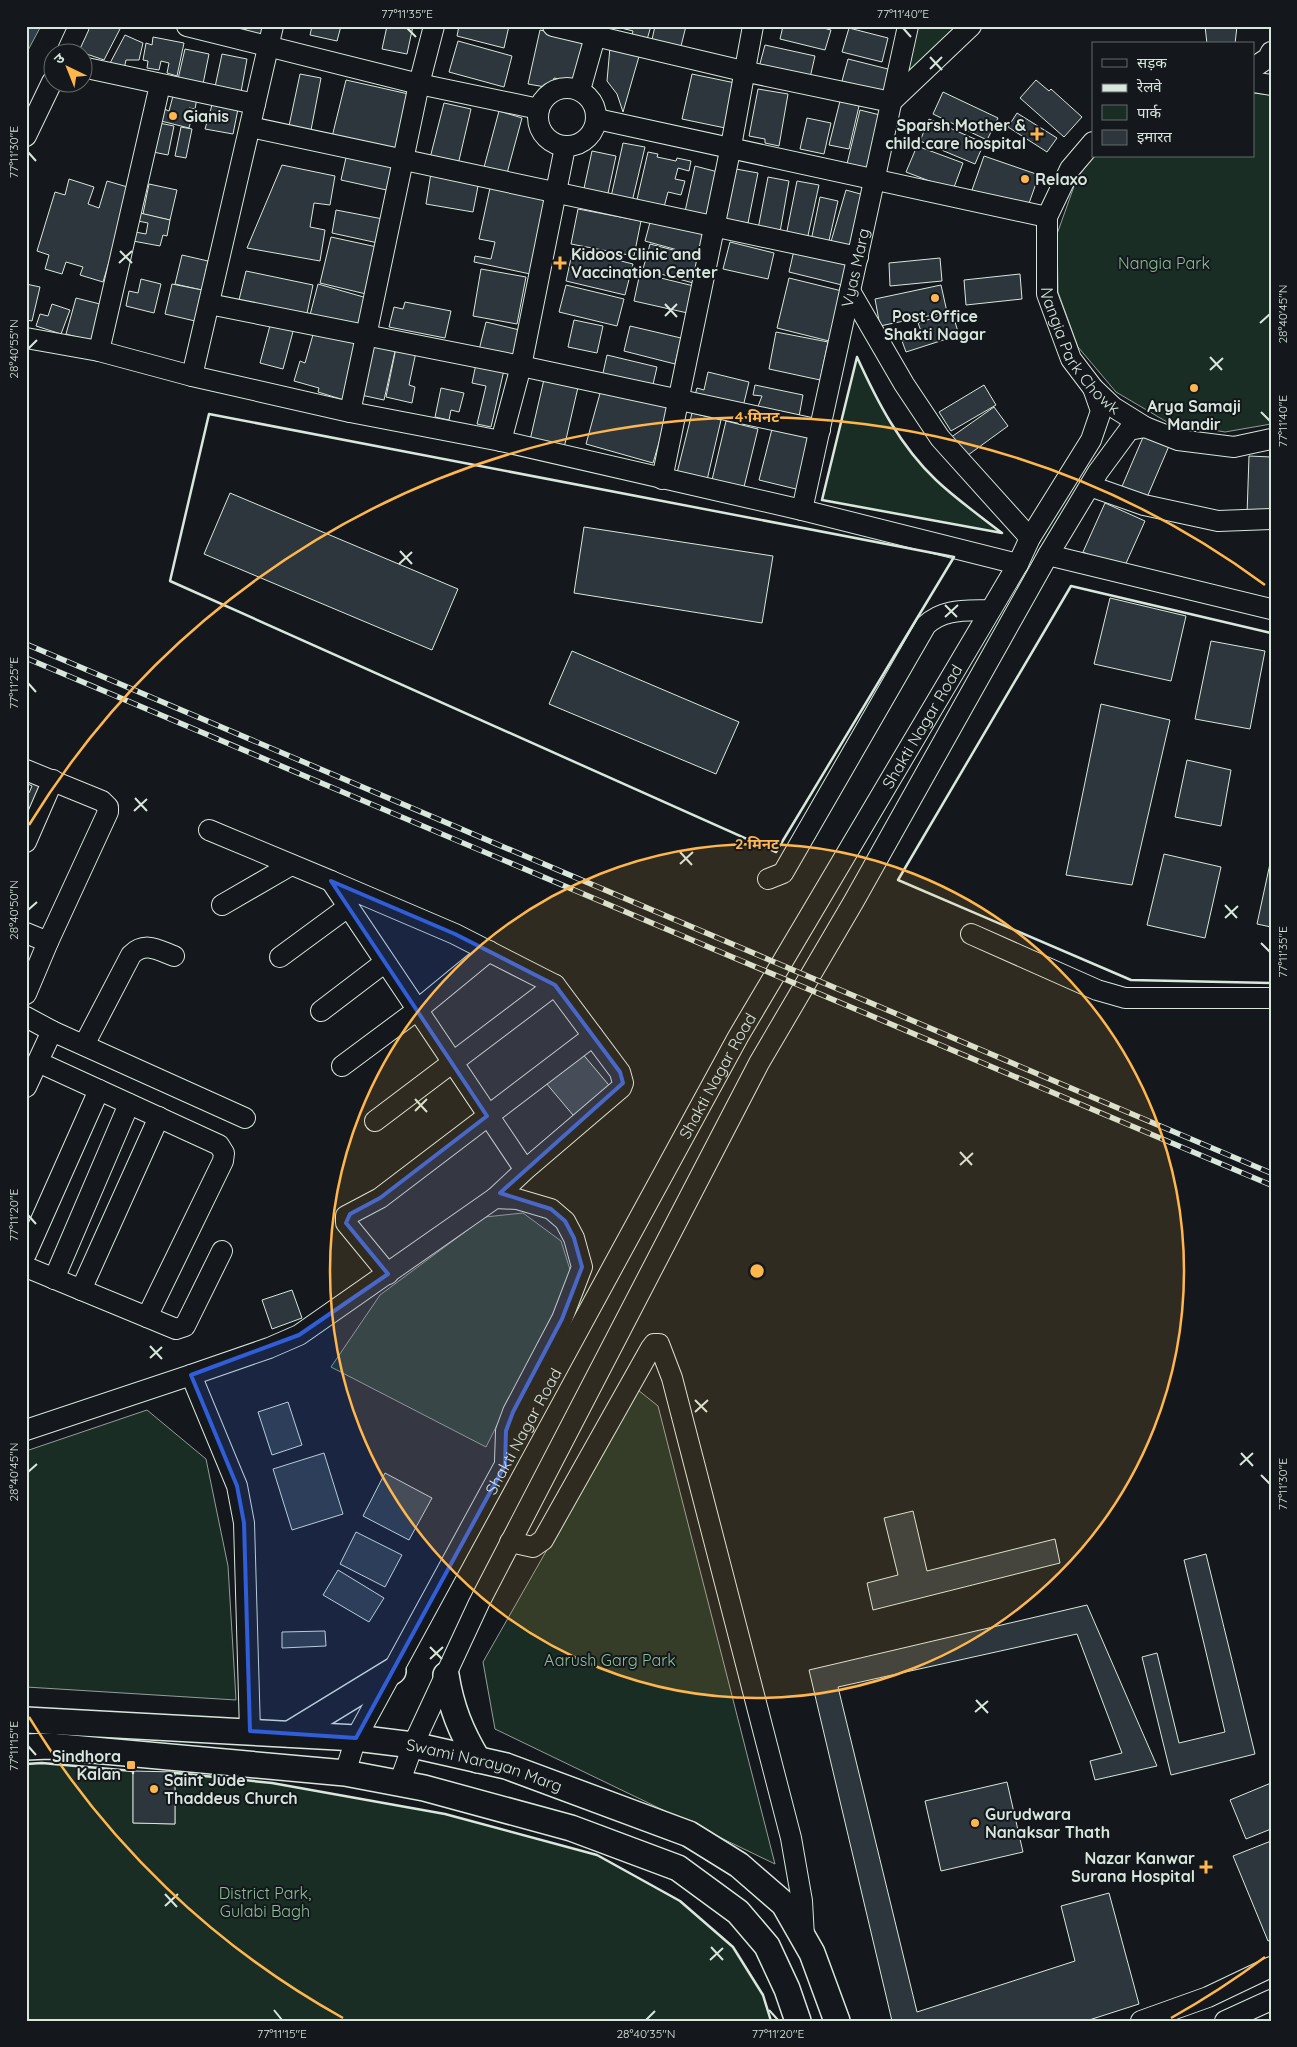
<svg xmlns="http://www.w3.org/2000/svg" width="1297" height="2047" font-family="Quicksand,'Noto Sans Devanagari',sans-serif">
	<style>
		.green { fill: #1a2d24; stroke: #939e99 }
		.water { fill: #2f3f4d; stroke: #939e99 }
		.building { fill: #2c363c; stroke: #d8e6dc }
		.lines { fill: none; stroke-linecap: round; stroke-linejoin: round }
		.minor-casing { stroke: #d8e6dc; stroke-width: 22 }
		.major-casing { stroke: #d8e6dc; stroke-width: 28 }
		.minor { stroke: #14181c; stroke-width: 20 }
		.major { stroke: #14181c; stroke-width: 25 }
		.rail-casing { stroke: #d8e6dc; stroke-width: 5.5 }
		.rail { stroke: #14181c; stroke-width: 4; stroke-dasharray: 11; stroke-linecap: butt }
		.wall { stroke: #d8e6dc; stroke-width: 2.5 }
		.marked { fill: #305dd8; fill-opacity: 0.2; stroke: #305dd8; stroke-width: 4; stroke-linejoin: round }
		.ticks { fill: none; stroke: #d8e6dc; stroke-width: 2 }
		.ring { fill: none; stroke: #ffb74d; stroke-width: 2.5 }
		.poi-dot { fill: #ffb74d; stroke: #14181c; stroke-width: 2 }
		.labels { text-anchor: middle; stroke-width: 4; stroke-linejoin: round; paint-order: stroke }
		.poi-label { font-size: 16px; font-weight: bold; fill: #d8e6dc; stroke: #14181c; text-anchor: start }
		.park-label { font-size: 16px; fill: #8ac095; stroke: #14181c }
		.street-label { font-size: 16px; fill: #d8e6dc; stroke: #14181c }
		.centre { fill: #ffb74d; stroke: #14181c; stroke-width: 2.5 }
		.ring-label { font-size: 15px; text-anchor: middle; font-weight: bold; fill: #ffb74d; stroke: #14181c; stroke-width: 4; stroke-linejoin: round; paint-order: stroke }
		.neatline { fill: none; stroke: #d8e6dc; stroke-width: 2 }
		.ticks-label { font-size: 12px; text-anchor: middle; fill: #d8e6dc }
	</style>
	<rect width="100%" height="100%" fill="#14181c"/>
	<g class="green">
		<path d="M915 26H962L903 80Z"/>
		<path d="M1253 93 1271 95V424L1225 432 1167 422 1116 392 1078 347 1058 292 1057 234 1077 178 1094 156H1253Z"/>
		<path d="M857 357C877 401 900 446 936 480 956 499 980 516 1002 533L822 500Z"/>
		<path d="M523 1213 561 1241 572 1276 486 1447 331 1367 380 1295 485 1217Z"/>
		<path d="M638 1390 658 1406 775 1864 495 1729 483 1662Z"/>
		<path d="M147 1410 206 1459 228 1566 236 1700 26 1687V1451Z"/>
		<path d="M42 1763 133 1771V1823L175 1824V1772L272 1783 445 1814 597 1855 680 1901 733 1947 763 1995 771 2021H26V1764Z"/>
	</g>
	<path class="water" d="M26 26H41L26 54Z"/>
	<g class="building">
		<path d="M88 26 121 27 104 60 75 50Z"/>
		<path d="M247 26H272L269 38 245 32Z"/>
		<path d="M312 26H341L337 41 310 35Z"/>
		<path d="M387 26H413L407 54 382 49Z"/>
		<path d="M459 26H509L504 48 457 36Z"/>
		<path d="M651 26 646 43 631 39 633 31 617 27Z"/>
		<path d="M655 26H686L680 50 651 44Z"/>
		<path d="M783 26H816L831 30 825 50 780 39Z"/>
		<path d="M1205 26H1237L1235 44H1207Z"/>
		<path d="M849 28 888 38 882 62 842 52Z"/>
		<path d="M540 30 587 40 578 83 554 78 551 88 528 84Z"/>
		<path d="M125 35 143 43 139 60H126L124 69 109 65Z"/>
		<path d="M153 37 184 43 177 76 167 73 169 63 161 61 159 70 147 68 148 61 143 60 146 43 152 45Z"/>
		<path d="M458 41 512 56 504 87 449 72Z"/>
		<path d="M765 45 815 56 809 82 758 71Z"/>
		<path d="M610 47 640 53 623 112 617 94 607 81Z"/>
		<path d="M185 49 209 54 203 84 178 79Z"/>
		<path d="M222 54 247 59 241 92 215 87Z"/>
		<path d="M848 59 892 70 886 93 842 81Z"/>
		<path d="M300 74 321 78 311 130 289 126Z"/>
		<path d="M692 74 740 84 730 129 682 119Z"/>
		<path d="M346 80 413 95 398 157 331 141Z"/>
		<path d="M1036 80 1049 91 1051 89 1082 117 1064 137 1020 98Z"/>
		<path d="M758 89 788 94 779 146 765 143V139L749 136Z"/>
		<path d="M174 92 197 98 195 109 189 108 186 119 191 120 189 128 161 121 164 109 169 111Z"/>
		<path d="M943 92 998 118 987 140 933 114Z"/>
		<path d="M214 98 239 104 233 134 205 129Z"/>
		<path d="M840 101 859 106 849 149 829 145Z"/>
		<path d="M444 103 471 109 457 169 429 162Z"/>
		<path d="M860 110 884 116 871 169 847 164Z"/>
		<path d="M499 111 522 118 506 177 483 171Z"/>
		<path d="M1017 113 1057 138 1047 152 1008 127Z"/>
		<path d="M807 118 831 123 824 154 800 149Z"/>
		<path d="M929 119 984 143 975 164 920 141Z"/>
		<path d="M159 123 174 126 168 155 153 152Z"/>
		<path d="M181 127 192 129 186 158 175 156Z"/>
		<path d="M623 143 645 147 632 202 611 197Z"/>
		<path d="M917 146 963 163 953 190 906 172Z"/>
		<path d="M592 151 616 156 607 198 583 193Z"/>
		<path d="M648 152 658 154 657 157 676 161 677 158 691 161 689 171 678 168 675 179 685 181 681 195 668 192 663 211 636 204Z"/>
		<path d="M347 153 396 164 391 191 341 180Z"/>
		<path d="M984 156 1039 175 1027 209 972 190Z"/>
		<path d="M282 165 335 176 330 205 314 203 310 227 325 230 320 261 247 248Z"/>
		<path d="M695 166 718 172 708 222 684 216Z"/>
		<path d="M736 169 758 173 748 223 726 219Z"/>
		<path d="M431 173 479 181 473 212 426 204Z"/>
		<path d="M768 177 789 181 780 232 758 229Z"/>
		<path d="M69 179 94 187 88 204 99 208 107 181 131 188 103 282 80 275 83 267 66 262 62 274 45 269 49 255 37 251 55 192 65 195Z"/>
		<path d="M797 181 819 185 807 240 786 236Z"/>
		<path d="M149 184 177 190 170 220 143 214Z"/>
		<path d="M490 188 553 194 535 275 474 262 475 256 491 259 495 242 479 239Z"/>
		<path d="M846 190 864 195 849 250 830 245Z"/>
		<path d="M820 197 838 201 828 245 811 241Z"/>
		<path d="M578 209 641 221 634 256 571 244Z"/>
		<path d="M336 210 383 219 378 243 332 233Z"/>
		<path d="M140 213 170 220 167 236 163 235 160 246 133 241 135 232 146 234 148 223 138 221Z"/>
		<path d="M652 215 711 231 703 257 645 241Z"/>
		<path d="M331 237 377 247 366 294 320 283Z"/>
		<path d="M730 242 774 253 768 279 723 269Z"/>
		<path d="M650 244 700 257 693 283 643 269Z"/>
		<path d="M795 246 848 259 842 285 789 272Z"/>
		<path d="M573 249 633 264 625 295 566 281Z"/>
		<path d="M182 255 208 261 202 290 175 284Z"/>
		<path d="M940 258 942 281 890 286 889 263Z"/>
		<path d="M481 269 526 277 517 324 473 316Z"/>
		<path d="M246 271 313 285 306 318 238 304Z"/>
		<path d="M640 273 698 287 692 314 634 301Z"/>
		<path d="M1020 274 1022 299 966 305 964 280Z"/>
		<path d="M789 278 842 291 829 341 777 328Z"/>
		<path d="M141 279 161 284 154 313 126 306 129 291 138 293Z"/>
		<path d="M26 284 40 287 32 321 26 320Z"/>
		<path d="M172 284 202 290 195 321 165 314Z"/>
		<path d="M318 284 367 298 359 329 310 315Z"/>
		<path d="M566 285 624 299 617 326 559 312Z"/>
		<path d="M941 285 947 312 880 326 875 299Z"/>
		<path d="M76 298 104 305 94 342 66 334Z"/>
		<path d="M405 302 451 311 445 338 389 327 394 307 403 309Z"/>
		<path d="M52 304 70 310 61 334 36 326 40 314 48 316Z"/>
		<path d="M952 312 959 335 906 352 902 341 914 337 912 334 921 331 918 323Z"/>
		<path d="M272 318 295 324 283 369 260 363Z"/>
		<path d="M574 320 603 326 597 353 568 347Z"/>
		<path d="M486 322 528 332 516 359 479 350Z"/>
		<path d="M630 326 681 338 675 364 624 351Z"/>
		<path d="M314 331 360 344 344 400 318 392 319 388 294 381 300 361 305 363Z"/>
		<path d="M776 332 828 342 820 380 769 369Z"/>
		<path d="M372 342 396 347 384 400 361 395Z"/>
		<path d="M396 348 416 352 409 385 415 387 412 403 386 397Z"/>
		<path d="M607 355 657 367 651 393 601 382Z"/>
		<path d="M476 364 504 370 491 427 477 424 486 386 472 383Z"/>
		<path d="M708 372 749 382 742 411 694 399 697 388 704 390Z"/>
		<path d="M545 375 579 383 564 448 530 440Z"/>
		<path d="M755 385 803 395 798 422 755 414 762 396 753 395Z"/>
		<path d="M984 385 996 405 951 431 939 412Z"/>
		<path d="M602 386 670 405 653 463 586 444Z"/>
		<path d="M441 388 464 393 459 412 451 410 449 420 435 417Z"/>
		<path d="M994 407 1008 426 964 458 950 438Z"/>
		<path d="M692 413 721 420 707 480 677 473Z"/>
		<path d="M726 421 758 429 744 487 712 480Z"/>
		<path d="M772 429 813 439 800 490 759 480Z"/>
		<path d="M1144 435 1169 446 1145 502 1120 491Z"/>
		<path d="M1249 456 1271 457 1270 515H1247Z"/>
		<path d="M230 493 458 589 432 650 204 554Z"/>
		<path d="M1105 503 1145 521 1123 570 1083 552Z"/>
		<path d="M584 527 773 556 762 623 574 593Z"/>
		<path d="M1110 598 1186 616 1171 681 1094 664Z"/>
		<path d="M1211 641 1265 651 1250 729 1195 719Z"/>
		<path d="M572 651 739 722 716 774 549 704Z"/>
		<path d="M1101 704 1170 720 1132 885 1066 875Z"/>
		<path d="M1187 760 1231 770 1221 826 1175 817Z"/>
		<path d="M26 774 48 783 26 818V792L29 793 32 786 26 783Z"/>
		<path d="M1164 854 1221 867 1205 938 1147 925Z"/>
		<path d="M1271 859V927L1257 924Z"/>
		<path d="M581 1052 613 1090 578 1121 546 1083Z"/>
		<path d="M292 1290 302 1318 272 1329 262 1300Z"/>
		<path d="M288 1402 302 1445 272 1455 258 1412Z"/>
		<path d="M324 1453 343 1514 292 1530 273 1469Z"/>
		<path d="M385 1473 432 1498 409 1540 363 1516Z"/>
		<path d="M913 1511 927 1571 1055 1539 1060 1563 873 1610 867 1583 898 1575 884 1518Z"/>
		<path d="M356 1532 402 1555 385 1587 340 1564Z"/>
		<path d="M1206 1554 1255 1754 1171 1775 1142 1657 1157 1653 1179 1743 1225 1732 1184 1560Z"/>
		<path d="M338 1570 384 1598 369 1622 323 1595Z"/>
		<path d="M1087 1605 1157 1766 1095 1780 1090 1761 1122 1753 1077 1634 838 1687 917 2012 1075 1961 1061 1906 1109 1893 1139 2004 1086 2021H892L809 1670Z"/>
		<path d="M325 1631 326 1646 282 1648V1632Z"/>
		<path d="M133 1771 175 1772V1824L133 1823Z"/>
		<path d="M1007 1782 1023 1852 941 1871 925 1801Z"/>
		<path d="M1271 1783V1829L1246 1839 1230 1800Z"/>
		<path d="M1271 1841V1940L1268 1941 1233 1856Z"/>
	</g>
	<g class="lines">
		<defs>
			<g id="minor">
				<path d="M187 26 419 84 539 109"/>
				<path d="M553 26 743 71 891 102 971 26"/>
				<path d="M67 52 79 26"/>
				<path d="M82 67 255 104"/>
				<path d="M1253 68 1268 58 1271 52"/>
				<path d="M1253 82 1271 85"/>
				<circle cx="567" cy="117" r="29"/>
				<path d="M580 90 598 26"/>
				<path d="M597 119 1047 217"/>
				<path d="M250 127 858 257"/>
				<path d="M26 136 52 82"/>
				<path id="s1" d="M1093 142 1070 169 1047 217V294L1071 359 1093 388 1113 407 1145 427 1178 440 1234 447 1271 439"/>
				<path d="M850 291 904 384 940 438 1030 538"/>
				<path d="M209 304 521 366 820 430"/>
				<path d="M26 338 99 351 192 376 350 412 501 441 802 510 1018 564"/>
				<path d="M99 351 160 85"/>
				<path d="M192 376 273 26"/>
				<path d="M350 412 419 84 434 26"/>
				<path d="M501 441 521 366 565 147"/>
				<path d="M662 479 731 146 753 26"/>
				<path d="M1090 486 1144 505 1218 521 1271 519"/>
				<path id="s2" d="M802 510 908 26"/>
				<path d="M1048 555 1271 609"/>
				<path d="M26 770 102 801 108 807V812L48 942"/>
				<path d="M209 830 331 881"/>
				<path d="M26 842 53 780"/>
				<path d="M768 879 783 873 926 625C944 608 966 611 990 610"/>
				<path d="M222 905 291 865"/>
				<path d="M26 933 48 942 26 994"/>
				<path d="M971 934 1097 990 1125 998H1271"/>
				<path d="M280 957 348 907"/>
				<path d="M321 1011 384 963"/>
				<path d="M26 1017 52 1031"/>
				<path d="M84 1045 131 955C145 941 158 950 174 956"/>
				<path d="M342 1066 416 1011 489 951"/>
				<path d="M26 1087 52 1031 245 1118"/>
				<path d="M375 1121 555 985"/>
				<path d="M495 1198 525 1170 331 881 455 934 555 985 620 1072 623 1083 621 1088 525 1170"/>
				<path d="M26 1254 99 1090"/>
				<path d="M26 1267 147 1317 223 1161 224 1153 219 1145 38 1062"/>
				<path d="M388 1274 346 1223V1216L380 1198 593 1036"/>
				<path d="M54 1279 129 1104"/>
				<path d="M81 1290 159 1117"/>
				<path d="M147 1317 176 1329 185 1326 222 1251"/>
				<path d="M191 1375 269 1348 299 1335 495 1198 517 1199 551 1209 565 1221 574 1238 582 1267 562 1319 513 1412 506 1431 505 1461"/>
				<path d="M26 1430 191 1375 237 1486 244 1523 250 1731"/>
				<path d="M510 1542 533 1547 543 1540 651 1348 654 1344H659L672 1378 791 1838 802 1901 804 1937"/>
				<path id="s3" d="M345 1773 356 1738 738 1037 1018 564 1030 538 1091 440 1101 411 1093 388"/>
				<path d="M399 1784 413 1745 479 1603 759 1063 854 901 1048 555 1098 472 1129 430 1145 427"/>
				<path d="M1141 2021 1208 1997 1271 1967"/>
				<path d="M1225 2021 1271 2000"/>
			</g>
			<g id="major">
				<path d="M446 1675C451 1707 461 1732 478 1760"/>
				<path id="s4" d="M26 1720 356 1738 413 1745 506 1766 689 1834 739 1865 784 1904 812 1953 837 2021"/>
				<path d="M290 1734 393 1671"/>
				<path d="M26 1747 49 1746 345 1773 424 1788 571 1828 678 1868 738 1912 767 1946 787 1989 798 2021"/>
			</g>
		</defs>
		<use href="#minor" class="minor-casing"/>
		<use href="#major" class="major-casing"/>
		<use href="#minor" class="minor"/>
		<use href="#major" class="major"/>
		<defs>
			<g id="rail">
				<path d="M26 644 1271 1173"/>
				<path d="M26 658 1271 1185"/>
			</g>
		</defs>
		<use href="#rail" class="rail-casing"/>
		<use href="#rail" class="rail"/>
		<g class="wall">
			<path d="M857 357C877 401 900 446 936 480 956 499 980 516 1002 533L822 500Z"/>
			<path d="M209 414 954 557 776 852 170 581Z"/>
			<path d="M1271 633 1071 586 898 880 1131 980 1271 983"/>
			<path d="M26 1764 42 1763 133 1771V1773"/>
			<path d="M175 1773 272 1783 445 1814 597 1855 680 1901 733 1947 763 1995 771 2021"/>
		</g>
	</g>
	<path class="marked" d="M331 881 455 934 555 985 620 1072 623 1083 500 1193 551 1209 565 1221 574 1238 582 1267 562 1319 513 1412 506 1431 505 1465 356 1738 250 1731 244 1523 237 1486 191 1375 299 1335 388 1274 346 1223 350 1214 380 1198 487 1116Z"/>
	<path class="ticks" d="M407 28 416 37M903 28 911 37M930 57 942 70M930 69 942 57M28 152 36 161M120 251 132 263M119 263 132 251M665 304 677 317M665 316 677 304M1260 323 1270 314M28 349 37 340M1210 357 1222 370M1210 370 1223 358M1261 412 1270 421M400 551 412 564M399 564 412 552M945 605 957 617M945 617 958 605M28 683 36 692M135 798 147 811M134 811 147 799M680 852 692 865M680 864 693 852M1225 905 1237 918M28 910 37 902M1225 918 1238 906M1261 943 1270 952M415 1099 427 1112M415 1111 427 1099M960 1152 972 1165M960 1165 973 1153M28 1215 36 1224M150 1346 162 1359M150 1358 162 1347M695 1400 707 1412M695 1412 708 1400M1241 1453 1253 1466M1240 1465 1253 1453M28 1472 37 1464M1261 1475 1270 1484M430 1647 442 1659M430 1659 443 1647M976 1700 988 1713M975 1712 988 1701M28 1746 36 1755M165 1894 177 1907M165 1906 178 1894M711 1947 723 1960M710 1960 723 1948M274 2010 282 2020M769 2010 778 2020M646 2020 655 2011"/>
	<circle cx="757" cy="1271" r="427" fill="#ffb74d" fill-opacity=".12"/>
	<g class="ring">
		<circle cx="757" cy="1271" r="427"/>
		<path d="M1265 1957A854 854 0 0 1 1171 2018M343 2018A854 854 0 0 1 29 1717M29 825A854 854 0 0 1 1265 585"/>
	</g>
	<g class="poi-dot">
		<circle cx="173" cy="116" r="5"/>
		<path d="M1034.5 126.5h5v5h5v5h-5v5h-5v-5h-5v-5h5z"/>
		<circle cx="1025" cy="179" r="5"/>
		<path d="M557.5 255.5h5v5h5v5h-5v5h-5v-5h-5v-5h5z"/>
		<circle cx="935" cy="298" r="5"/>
		<circle cx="1194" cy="388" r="5"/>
		<rect x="126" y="1760" width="10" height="10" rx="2.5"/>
		<circle cx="154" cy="1789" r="5"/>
		<circle cx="975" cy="1823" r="5"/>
		<path d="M1203.5 1859.5h5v5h5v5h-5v5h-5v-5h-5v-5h5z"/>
	</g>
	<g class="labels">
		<g class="poi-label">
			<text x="183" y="122">Gianis</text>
			<text x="1026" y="131" text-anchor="end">Sparsh Mother &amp;<tspan x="1026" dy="18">child care hospital</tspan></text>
			<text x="1035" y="185">Relaxo</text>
			<text x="571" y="260">Kidoos Clinic and<tspan x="571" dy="18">Vaccination Center</tspan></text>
			<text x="935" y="322" text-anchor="middle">Post Office<tspan x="935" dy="18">Shakti Nagar</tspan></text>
			<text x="1194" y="412" text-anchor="middle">Arya Samaji<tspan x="1194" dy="18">Mandir</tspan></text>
			<text x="121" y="1762" text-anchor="end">Sindhora<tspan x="121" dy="18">Kalan</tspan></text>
			<text x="164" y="1786">Saint Jude<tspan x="164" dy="18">Thaddeus Church</tspan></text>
			<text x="985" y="1820">Gurudwara<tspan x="985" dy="18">Nanaksar Thath</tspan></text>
			<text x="1195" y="1864" text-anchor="end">Nazar Kanwar<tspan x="1195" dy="18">Surana Hospital</tspan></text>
		</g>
		<g class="park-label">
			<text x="1164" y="269">Nangia Park</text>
			<text x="610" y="1666">Aarush Garg Park</text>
			<text x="265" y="1899">District Park,<tspan x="265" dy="18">Gulabi Bagh</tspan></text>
		</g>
		<g class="street-label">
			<text dy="6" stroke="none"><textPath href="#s2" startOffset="248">Vyas Marg</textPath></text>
			<text dy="6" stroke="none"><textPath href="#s1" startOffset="232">Nangia Park Chowk</textPath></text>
			<text dy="6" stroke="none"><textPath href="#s3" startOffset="1196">Shakti Nagar Road</textPath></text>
			<text dy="6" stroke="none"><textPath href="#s3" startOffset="791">Shakti Nagar Road</textPath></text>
			<text dy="6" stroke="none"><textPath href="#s3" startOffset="386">Shakti Nagar Road</textPath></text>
			<text dy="6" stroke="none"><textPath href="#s4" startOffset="462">Swami Narayan Marg</textPath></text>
		</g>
	</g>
	<circle cx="757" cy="1271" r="8" class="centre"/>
	<g class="ring-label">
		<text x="757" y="422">4 मिनट</text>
		<text x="757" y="849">2 मिनट</text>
	</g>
	<rect width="1297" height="2047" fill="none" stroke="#14181c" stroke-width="55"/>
	<rect x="1092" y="42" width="162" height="115" fill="#14181c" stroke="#626a69"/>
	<rect x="1102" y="59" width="25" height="8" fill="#14181c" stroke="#626a69"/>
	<text x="1137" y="68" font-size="15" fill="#d8e6dc">सड़क</text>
	<rect x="1102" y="84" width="25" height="8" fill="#d8e6dc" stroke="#626a69"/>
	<text x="1137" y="92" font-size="15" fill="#d8e6dc">रेलवे</text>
	<rect x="1102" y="105" width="25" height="15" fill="#1a2d24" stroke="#626a69"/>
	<text x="1137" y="118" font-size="15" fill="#d8e6dc">पार्क</text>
	<rect x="1102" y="130" width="25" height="15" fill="#2c363c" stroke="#626a69"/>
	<text x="1137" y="142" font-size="15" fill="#d8e6dc">इमारत</text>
	<g transform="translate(68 68) rotate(317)"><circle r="24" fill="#14181c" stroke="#626a69"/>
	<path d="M0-4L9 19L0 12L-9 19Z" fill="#ffb74d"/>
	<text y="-8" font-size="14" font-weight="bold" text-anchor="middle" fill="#d8e6dc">उ</text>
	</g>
	<rect x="28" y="28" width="1242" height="1992" class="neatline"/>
	<g class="ticks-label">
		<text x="407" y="18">77°11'35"E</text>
		<text x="903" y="18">77°11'40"E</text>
		<text transform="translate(14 152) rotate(-90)" y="4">77°11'30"E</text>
		<text transform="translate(1283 314) rotate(-90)" y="4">28°40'45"N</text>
		<text transform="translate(14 349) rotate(-90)" y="4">28°40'55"N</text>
		<text transform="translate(1283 421) rotate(-90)" y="4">77°11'40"E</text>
		<text transform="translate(14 683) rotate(-90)" y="4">77°11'25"E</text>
		<text transform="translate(14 910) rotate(-90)" y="4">28°40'50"N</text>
		<text transform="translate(1283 952) rotate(-90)" y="4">77°11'35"E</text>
		<text transform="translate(14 1215) rotate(-90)" y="4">77°11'20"E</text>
		<text transform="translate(14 1472) rotate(-90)" y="4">28°40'45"N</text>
		<text transform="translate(1283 1484) rotate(-90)" y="4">77°11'30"E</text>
		<text transform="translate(14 1746) rotate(-90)" y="4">77°11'15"E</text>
		<text x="282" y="2038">77°11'15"E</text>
		<text x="646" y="2038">28°40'35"N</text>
		<text x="778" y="2038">77°11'20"E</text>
	</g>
</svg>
